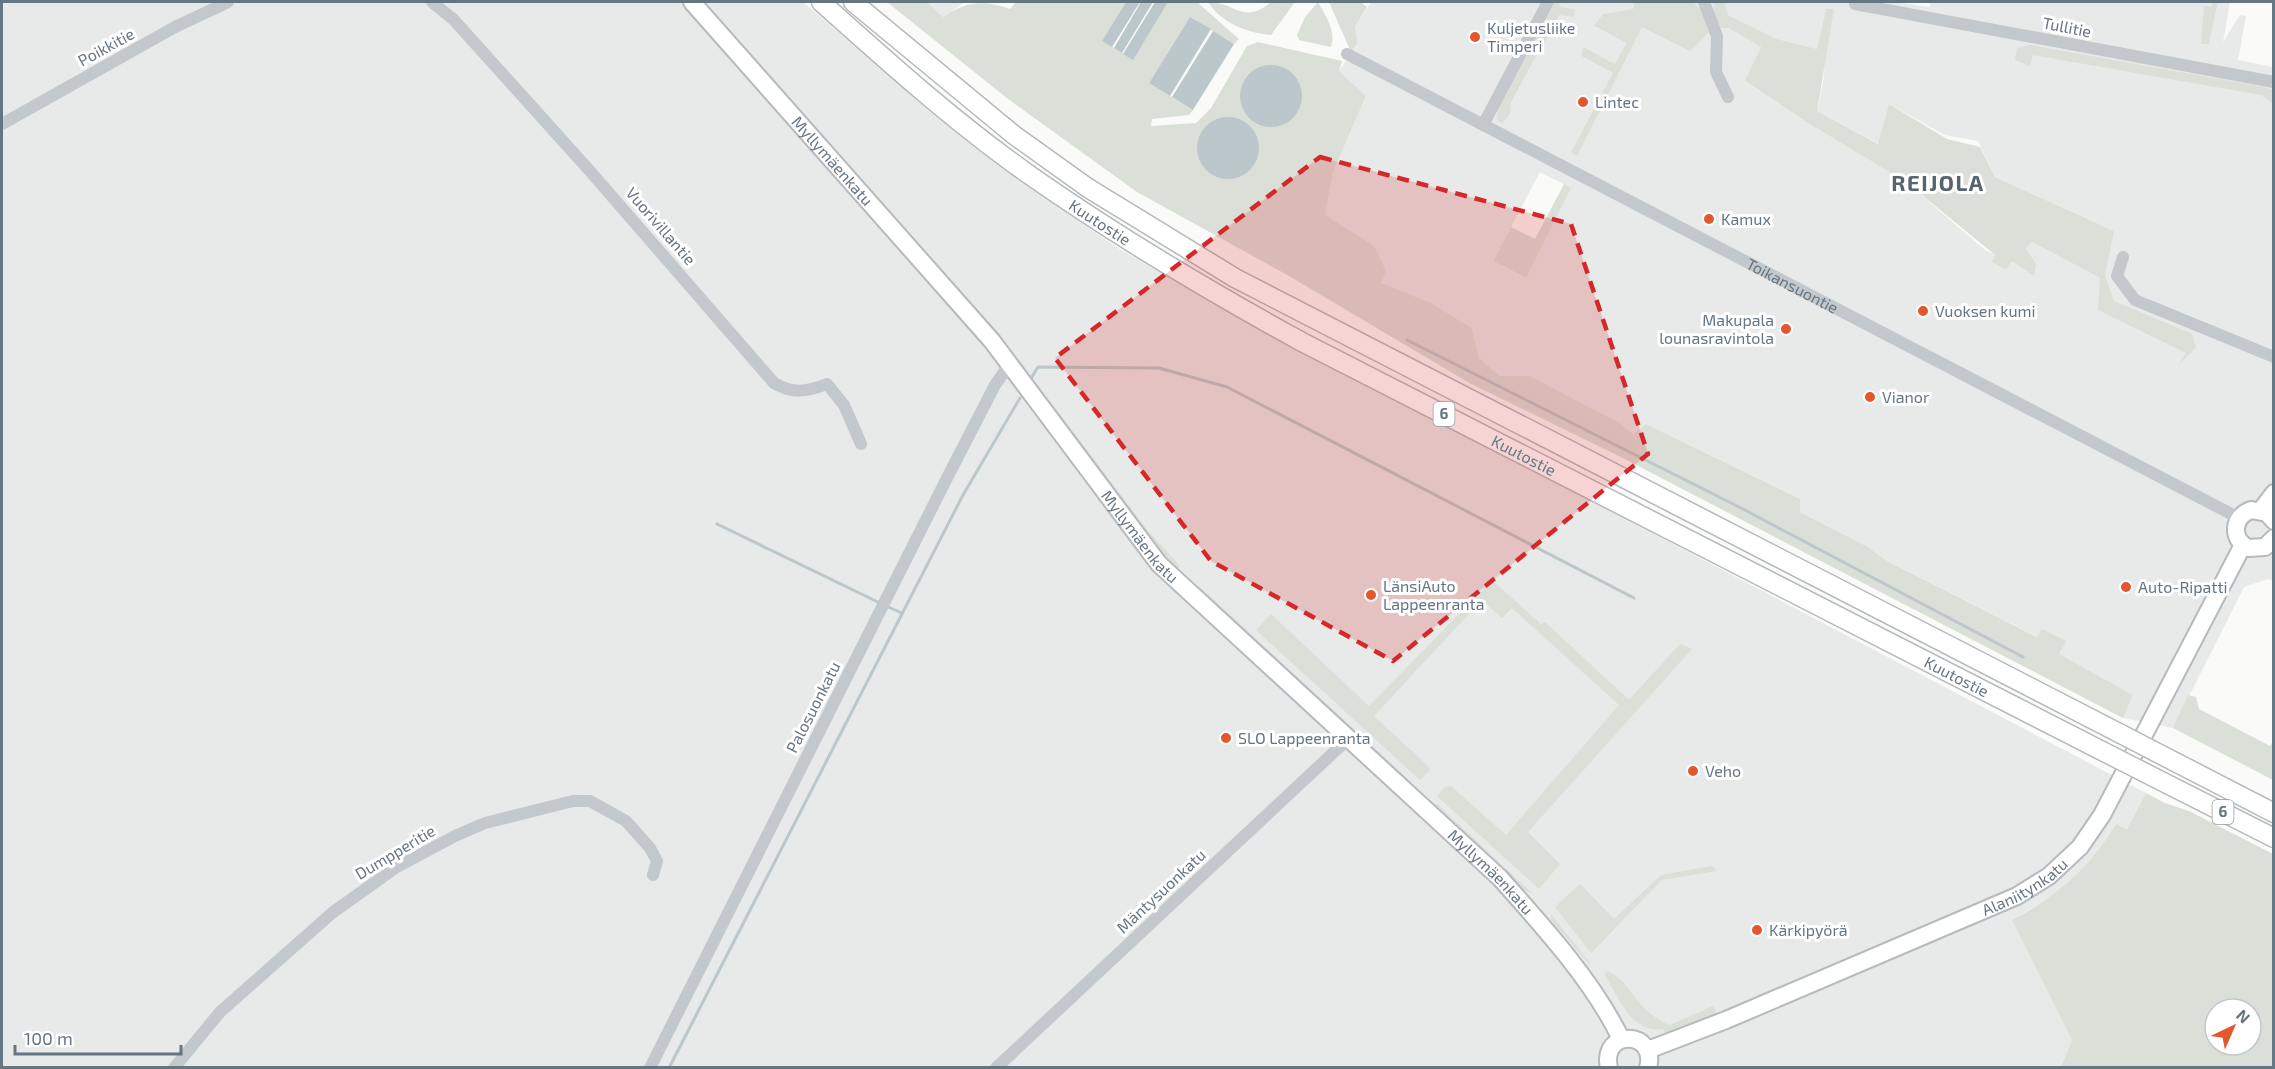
<svg xmlns="http://www.w3.org/2000/svg" width="2275" height="1069" font-family="'Exo 2',sans-serif">
	<style>
		.built { fill: #e8e9e9; fill-rule: evenodd }
		.green { fill: #dadfd7; fill-rule: evenodd }
		.water { fill: #bbc7cb }
		.lines { fill: none; stroke-linecap: round; stroke-linejoin: round }
		.stream { stroke: #bbc7cb; stroke-width: 3 }
		.major-casing { stroke: #b5babe; stroke-width: 20 }
		.highway-casing { stroke: #b4b9bd; stroke-width: 21 }
		.minor { stroke: #c3c8cc; stroke-width: 12 }
		.major { stroke: #fff; stroke-width: 16 }
		.highway { stroke: #fff; stroke-width: 18 }
		.highway-bridge-casing { stroke: #b4b9bd; stroke-width: 21; stroke-linecap: butt }
		.highway-bridge { stroke: #fff; stroke-width: 18 }
		.marked { fill: #d62828; fill-opacity: 0.2; stroke: #d62828; stroke-width: 4.5; stroke-dasharray: 12 8; stroke-linejoin: round }
		.poi-dot { fill: #e4572e; stroke: #fff; stroke-width: 2 }
		.labels { text-anchor: middle; stroke-width: 6; stroke-linejoin: round; paint-order: stroke }
		.shield { fill: #fff; stroke: #939fa8; stroke-width: 1.5 }
		.shield-label { font-size: 15px; font-weight: bold; fill: #657683 }
		.street-label { font-size: 16px; fill: #657683; stroke: #fff }
		.poi-label { font-size: 16px; fill: #657683; stroke: #fff; text-anchor: start }
		.district-label { font-size: 22px; font-weight: bold; letter-spacing: 1.5px; fill: #57646e; stroke: #fff }
	</style>
	<rect width="100%" height="100%" fill="#fafaf8"/>
	<g class="built">
		<path d="M2 2H803L913 97 1017 179 1118 248 1299 351 1637 525 2146 793 2127 829 2116 824 2102 847 2066 887 2012 920 2072 1040 2061 1067H2ZM1717 871 1662 880 1618 925 1661 875Z"/>
		<path d="M927 2H965L943 17Z"/>
		<path d="M1371 2H1634L1633 9 1603 14 1595 27 1626 43 1615 64 1583 48 1581 56 1613 73 1571 152 1642 27 1700 8 1693 2H1713L1714 14 1728 28 1761 47 1746 82 1808 123 1906 182 1985 250 1995 255 1992 262 2006 270 2012 261 2036 264 2026 248 2032 242 2100 278 2114 231 1995 177 1978 141 1945 135 1889 104 1879 144 1817 111 1824 77 1826 10 1817 49 1777 39 1728 15 1725 2H1894L1930 7V2H2212L2211 7H2204L2202 44H2209L2218 2H2230L2223 42 2240 15 2246 16 2238 60 2273 67V581L2268 579 2244 587 2173 728 2123 718 2133 695 2058 654 2065 641 2038 637 1887 561 1868 547 1800 512V499L1646 424 1633 434 1618 422 1530 376H1500L1479 358 1472 328 1431 303 1380 283 1325 215 1333 172 1366 96 1339 71 1351 52 1355 27ZM1540 172 1571 188 1525 278 1493 261Z"/>
	</g>
	<g class="green">
		<path d="M887 2H927L943 17C966 1 985 0 1010 9L1016 2H1126L1102 41 1133 59 1168 2H1197L1239 39 1234 44 1190 17 1149 83 1193 110 1189 115 1152 119 1151 126 1196 123 1211 108 1247 46 1258 42 1342 61 1339 71 1366 96 1333 172 1325 215 1374 246 1386 271 1381 283 1431 303 1472 328 1479 358 1500 376H1530L1618 422 1633 434 1646 424 1800 499V512L1868 547 1887 561 2037 637 2042 629 2066 641 2059 654 2133 695 2123 718 1619 456 1471 384 1289 276 1137 192 1008 99Z"/>
		<path d="M1208 2C1234 1 1243 26 1271 2H1295L1271 35C1248 33 1221 23 1208 2Z"/>
		<path d="M1318 2C1325 15 1337 32 1331 47L1299 40 1297 35 1305 17Z"/>
		<path d="M1329 2H1360L1367 7 1355 27 1357 43 1351 52Z"/>
		<path d="M1555 2H1560V7L1575 9 1574 17 1559 15 1543 45 1534 41Z"/>
		<path d="M1634 2H1693L1700 8 1709 32 1690 51 1642 27 1577 156 1571 152 1613 73 1581 56 1583 47 1615 64 1626 43 1594 26 1603 14 1633 9Z"/>
		<path d="M1713 2H1725L1728 15 1777 39 1817 49 1826 9H1834L1817 111 1878 144 1889 104 1947 139 1980 147 1995 177 2114 231 2105 275 2114 301 2192 334 2196 348 2179 364 2186 353 2098 310 2100 278 2032 242 2026 248 2036 264 2034 276 2012 261 2006 270 1992 262 1995 255 1906 182 1808 123 1745 81 1761 47 1728 28H1721L1714 14Z"/>
		<path d="M2212 2H2218L2209 44H2201L2204 6 2211 7Z"/>
		<path d="M2030 45 2264 87 2273 90V104L2261 95 2033 55 2030 66 2015 60 2017 48Z"/>
		<path d="M1528 54 1536 56 1511 102 1510 114 1502 123 1496 119 1499 106Z"/>
		<path d="M1564 184 1571 188 1526 278 1493 261 1511 227 1535 239Z"/>
		<path d="M1046 402 1059 413 1148 531 1180 566 1177 570 1139 527Z"/>
		<path d="M1492 580 1541 624 1545 622 1629 700 1680 644 1692 649 1528 832 1560 864 1539 889 1437 796 1445 787 1451 786 1506 835 1619 705 1512 608 1502 618 1482 600 1374 716 1428 766 1430 770 1420 780 1256 630 1271 614 1369 706Z"/>
		<path d="M1201 588 1411 782 1410 784 1198 591Z"/>
		<path d="M2188 695 2196 697 2199 709 2270 746 2273 742V780L2173 728Z"/>
		<path d="M2146 793 2165 803 2189 811 2273 854V1067H2061L2072 1040 2012 920C2057 896 2090 868 2116 824L2127 829ZM2215 1009H2251V1045H2215Z"/>
		<path d="M1436 803 1532 893 1521 889 1436 809Z"/>
		<path d="M1712 866 1718 871 1662 880 1591 953 1555 907 1580 884 1614 919 1661 875Z"/>
		<path d="M1551 914 1589 962 1590 965 1551 920Z"/>
		<path d="M1606 971C1629 977 1636 1013 1670 1025L1713 1006 1717 1014 1666 1035 1663 1029C1632 1034 1619 998 1605 975Z"/>
	</g>
	<g class="water">
		<path d="M1126 2H1140L1112 47 1102 41Z"/>
		<path d="M1141 2H1153L1122 53 1114 48Z"/>
		<path d="M1155 2H1168L1133 60 1123 54Z"/>
		<path d="M1190 17 1211 29 1170 96 1149 83Z"/>
		<path d="M1213 31 1234 44 1193 110 1172 97Z"/>
		<circle cx="1271" cy="96" r="31"/>
		<circle cx="1228" cy="148" r="31"/>
	</g>
	<g class="lines">
		<g class="stream">
			<path d="M1407 340 1739 507 2023 657"/>
			<path d="M1030 380 1038 367 1159 368 1227 387 1634 598"/>
			<path d="M717 524 880 603"/>
			<path d="M886 606 902 613"/>
			<path d="M669 1068 963 495 1020 398"/>
		</g>
		<defs>
			<g id="major">
				<path id="s2" d="M692 2 992 341 1159 564 1500 878C1542 925 1594 982 1621 1039"/>
				<path d="M2261 510 2274 493"/>
				<path d="M2274 521 2267 513 2251 510C2232 517 2231 539 2248 548L2265 547 2274 538"/>
				<path id="s3" d="M1648 1050 1726 1020 2017 896 2049 876 2080 847 2102 815 2243 545"/>
				<path d="M1609 1068C1600 1028 1658 1030 1648 1068"/>
			</g>
			<g id="highway">
				<path id="s4" d="M821 2C888 62 957 124 1031 176 1118 237 1209 291 1302 342L2112 756"/>
				<path d="M853 2 1014 135 1088 188 1235 278 2121 734"/>
				<path d="M2179 764 2274 813"/>
				<path d="M2171 786 2274 838"/>
			</g>
		</defs>
		<use href="#major" class="major-casing"/>
		<use href="#highway" class="highway-casing"/>
		<g class="minor">
			<path d="M432 2 453 19 589 170 774 383C793 394 806 392 827 384L844 405 861 444"/>
			<path d="M1704 2 1717 36 1716 72 1728 97"/>
			<path d="M1855 4 2274 82"/>
			<path id="s1" d="M1347 54 2239 518"/>
			<path d="M2 124 175 27 228 2"/>
			<path d="M1483 125 1548 2"/>
			<path d="M2123 257 2117 276 2135 300 2274 357"/>
			<path d="M174 1068 220 1012 332 913 395 868 455 836 485 823 573 801H590L626 821 650 848 657 861 653 875"/>
			<path d="M650 1068 946 480 995 385 1009 365"/>
			<path d="M996 1068 1348 739"/>
		</g>
		<use href="#major" class="major"/>
		<use href="#highway" class="highway"/>
		<defs>
			<g id="highway-bridge">
				<path d="M2121 734 2179 764"/>
				<path d="M2112 756 2171 786"/>
			</g>
		</defs>
		<use href="#highway-bridge" class="highway-bridge-casing"/>
		<use href="#highway-bridge" class="highway-bridge"/>
	</g>
	<path class="marked" d="M1320 157 1571 224 1648 454 1393 661 1211 561 1055 358Z"/>
	<g class="poi-dot">
		<circle cx="1475" cy="37" r="6"/>
		<circle cx="1583" cy="102" r="6"/>
		<circle cx="1709" cy="219" r="6"/>
		<circle cx="1923" cy="311" r="6"/>
		<circle cx="1786" cy="329" r="6"/>
		<circle cx="1870" cy="397" r="6"/>
		<circle cx="2126" cy="587" r="6"/>
		<circle cx="1371" cy="595" r="6"/>
		<circle cx="1226" cy="738" r="6"/>
		<circle cx="1693" cy="771" r="6"/>
		<circle cx="1757" cy="930" r="6"/>
	</g>
	<g class="labels">
		<g class="shield">
			<rect x="1433.5" y="402" width="21" height="24" rx="4.5"/>
			<rect x="2212.5" y="800" width="21" height="24" rx="4.5"/>
		</g>
		<g class="shield-label">
			<text x="1444" y="419">6</text>
			<text x="2223" y="817">6</text>
		</g>
		<g class="street-label">
			<text transform="translate(2067 27) rotate(11)" y="6">Tullitie</text>
			<text transform="translate(106 47) rotate(-29)" y="6">Poikkitie</text>
			<text dy="6" stroke="none"><textPath href="#s2" startOffset="212">Myllymäenkatu</textPath></text>
			<text dy="6" stroke="none"><textPath href="#s4" startOffset="356">Kuutostie</textPath></text>
			<text transform="translate(661 226) rotate(49)" y="6">Vuorivillantie</text>
			<text dy="6" stroke="none"><textPath href="#s1" startOffset="502">Toikansuontie</textPath></text>
			<text dy="6" stroke="none"><textPath href="#s4" startOffset="840">Kuutostie</textPath></text>
			<text dy="6" stroke="none"><textPath href="#s2" startOffset="698">Myllymäenkatu</textPath></text>
			<text dy="6" stroke="none"><textPath href="#s4" startOffset="1326">Kuutostie</textPath></text>
			<text transform="translate(813 707) rotate(-63)" y="6">Palosuonkatu</text>
			<text transform="translate(395 852) rotate(-31)" y="6">Dumpperitie</text>
			<text dy="6" stroke="none"><textPath href="#s2" startOffset="1184">Myllymäenkatu</textPath></text>
			<text dy="6" stroke="none"><textPath href="#s3" startOffset="411">Alaniitynkatu</textPath></text>
			<text transform="translate(1161 891) rotate(-43)" y="6">Mäntysuonkatu</text>
		</g>
		<g class="poi-label">
			<text x="1487" y="34">Kuljetusliike<tspan x="1487" dy="18">Timperi</tspan></text>
			<text x="1595" y="108">Lintec</text>
			<text x="1721" y="225">Kamux</text>
			<text x="1935" y="317">Vuoksen kumi</text>
			<text x="1774" y="326" text-anchor="end">Makupala<tspan x="1774" dy="18">lounasravintola</tspan></text>
			<text x="1882" y="403">Vianor</text>
			<text x="1383" y="592">LänsiAuto<tspan x="1383" dy="18">Lappeenranta</tspan></text>
			<text x="2138" y="593">Auto-Ripatti</text>
			<text x="1238" y="744">SLO Lappeenranta</text>
			<text x="1705" y="777">Veho</text>
			<text x="1769" y="936">Kärkipyörä</text>
		</g>
		<g class="district-label">
			<text x="1938" y="191">REIJOLA</text>
		</g>
	</g>
	<rect width="2275" height="1069" fill="none" stroke="#657683" stroke-width="6"/>
	<g transform="translate(2233 1027) rotate(44)"><circle r="28" fill="#ffffff" stroke="#c1c8cd" stroke-width="1.5"/>
	<path d="M0-4.5L10 22L0 15L-10 22Z" fill="#e4572e"/>
	<text y="-9" font-size="16" font-weight="bold" text-anchor="middle" fill="#657683">N</text>
	</g>
	<path d="M15 1045v9h166v-9" fill="none" stroke="#657683" stroke-width="3"/>
	<text x="24" y="1045" font-size="18" fill="#657683" stroke="#ffffff" stroke-width="4.5" paint-order="stroke">100 m</text>
</svg>
